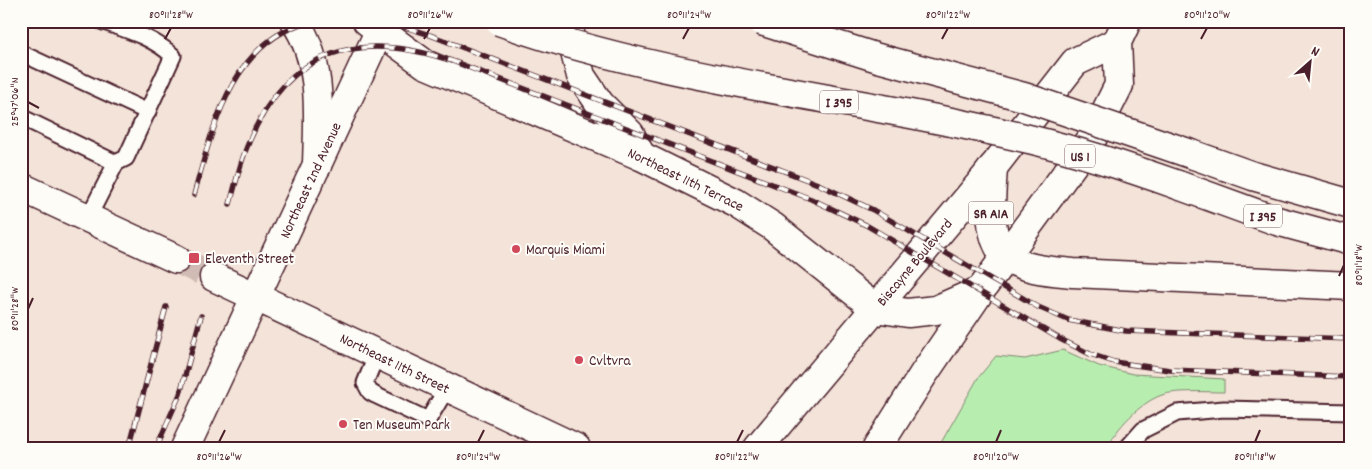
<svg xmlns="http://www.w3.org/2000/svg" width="1372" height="469" font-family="Dekko,sans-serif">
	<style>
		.green { fill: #b7eeb0; stroke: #80866e }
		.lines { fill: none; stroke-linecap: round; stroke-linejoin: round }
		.secondary-tunnel { stroke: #d1bcb5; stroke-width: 28; stroke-dasharray: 28 14; stroke-linecap: butt }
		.lane-casing { stroke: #4a1f2b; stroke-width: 19 }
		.secondary-casing { stroke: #4a1f2b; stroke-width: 31 }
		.primary-casing { stroke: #4a1f2b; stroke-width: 31 }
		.highway-casing { stroke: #4a1f2b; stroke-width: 31 }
		.lane { stroke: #fdfcf7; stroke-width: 15 }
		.secondary { stroke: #fdfcf7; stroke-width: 28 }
		.primary { stroke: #fdfcf7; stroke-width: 28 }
		.highway { stroke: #fdfcf7; stroke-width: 28 }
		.rail-casing { stroke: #4a1f2b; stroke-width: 5.5 }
		.rail { stroke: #fdfcf7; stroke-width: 4; stroke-dasharray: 11; stroke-linecap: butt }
		.highway-bridge-casing { stroke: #4a1f2b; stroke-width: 31; stroke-linecap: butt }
		.highway-bridge { stroke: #fdfcf7; stroke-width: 28 }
		.ticks { fill: none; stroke: #4a1f2b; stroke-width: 2 }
		.poi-dot { fill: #d1495b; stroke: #fdfcf7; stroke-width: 2 }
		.labels { text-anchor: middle; stroke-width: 4; stroke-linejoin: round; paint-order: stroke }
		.shield { fill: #fdfcf7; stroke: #806168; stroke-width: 1 }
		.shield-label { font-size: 14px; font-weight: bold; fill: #4a1f2b }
		.street-label { font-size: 15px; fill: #4a1f2b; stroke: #fdfcf7 }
		.poi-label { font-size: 15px; fill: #4a1f2b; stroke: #fdfcf7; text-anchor: start }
		.neatline { fill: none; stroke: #4a1f2b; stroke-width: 2 }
		.ticks-label { font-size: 12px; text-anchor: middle; fill: #4a1f2b }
	</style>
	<rect width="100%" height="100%" fill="#f3e3d8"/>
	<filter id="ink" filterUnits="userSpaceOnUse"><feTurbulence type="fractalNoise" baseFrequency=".02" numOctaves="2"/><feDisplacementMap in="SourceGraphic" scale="10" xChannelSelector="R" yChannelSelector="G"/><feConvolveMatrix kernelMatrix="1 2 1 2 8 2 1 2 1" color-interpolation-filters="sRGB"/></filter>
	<g filter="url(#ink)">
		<path class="green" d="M1063 350 1099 366 1133 374 1224 379V392C1210 392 1174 390 1162 395 1141 402 1116 428 1107 448H938L978 378 996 356 1025 359Z"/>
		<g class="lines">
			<path class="secondary-tunnel" d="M176 259 214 277"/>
			<defs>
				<g id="lane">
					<path d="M21 53 148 112"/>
					<path d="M21 117 116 163 126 158 173 56C153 37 127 30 101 21"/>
					<path d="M88 218 116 163"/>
					<path d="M377 354 365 383 370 392 375 395 428 420 447 388"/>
					<path d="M1127 448 1143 430 1177 413 1224 409 1351 412"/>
				</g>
				<g id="secondary">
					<path d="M21 187 176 259"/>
					<path d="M214 277 576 448"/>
					<path d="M185 448 384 21"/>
				</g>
				<g id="primary">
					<path d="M567 21 581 76 600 104 630 134 641 156"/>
					<path d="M380 31 425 64 641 156 736 203 772 226 875 308 908 313 936 310 981 290"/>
					<path d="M758 448 984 179 1075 62 1117 42"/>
					<path d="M877 448 923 375 981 290 1093 137 1119 85 1117 42 1127 21"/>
				</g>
				<g id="highway">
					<path d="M295 21C324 65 318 116 317 166"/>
					<path d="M367 21 380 31"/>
					<path d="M1194 155 1253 176 1351 204"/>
					<path d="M993 167C992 192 985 237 1006 256 1023 270 1053 271 1073 273L1351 286"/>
					<path d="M1178 185 1277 221 1351 241"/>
				</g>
			</defs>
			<use href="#lane" class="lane-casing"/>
			<use href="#secondary" class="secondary-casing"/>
			<use href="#primary" class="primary-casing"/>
			<use href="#highway" class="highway-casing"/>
			<use href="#lane" class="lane"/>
			<use href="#secondary" class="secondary"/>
			<use href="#primary" class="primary"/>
			<use href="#highway" class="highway"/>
			<defs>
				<g id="rail">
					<path d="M386 21 430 35 818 184 873 210 1038 307 1068 320 1126 331 1351 339"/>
					<path d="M194 195C213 127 231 42 310 21"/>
					<path d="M230 204C236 183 240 162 249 142 289 46 361 30 455 62L811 199 866 225 1060 339 1090 354 1114 362 1170 370 1351 377"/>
					<path d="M129 448 166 307"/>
					<path d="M156 448 180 394 201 316"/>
				</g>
			</defs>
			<use href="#rail" class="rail-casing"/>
			<use href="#rail" class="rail"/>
			<defs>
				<g id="highway-bridge">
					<path d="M499 21C673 83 856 97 1033 140 1082 152 1130 168 1178 185"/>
					<path d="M761 21 878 58 1024 97 1194 155"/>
				</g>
			</defs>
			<use href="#highway-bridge" class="highway-bridge-casing"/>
			<use href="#highway-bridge" class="highway-bridge"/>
		</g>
	</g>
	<path class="ticks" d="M165 39 171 28M424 39 430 28M683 39 689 28M942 39 948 28M1201 39 1207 28M28 102 39 108M1339 276 1344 265M28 309 33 298M219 442 225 430M478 442 484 430M737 442 743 430M996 442 1001 430M1255 442 1260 430"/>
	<g class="poi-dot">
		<circle cx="516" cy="249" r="5"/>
		<rect x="188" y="252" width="12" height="12" rx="2.5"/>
		<circle cx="579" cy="360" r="5"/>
		<circle cx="343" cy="424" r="5"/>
	</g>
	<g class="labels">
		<g class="shield">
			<rect x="820" y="90.5" width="38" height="23" rx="4"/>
			<rect x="1065" y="144.5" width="30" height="23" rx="4"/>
			<rect x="968.5" y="201.5" width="45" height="23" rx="4"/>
			<rect x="1244" y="204.5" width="38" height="23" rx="4"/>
		</g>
		<g class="shield-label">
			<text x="839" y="107">I 395</text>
			<text x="1080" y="161">US 1</text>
			<text x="991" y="218">SR A1A</text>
			<text x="1263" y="221">I 395</text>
		</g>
		<g class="street-label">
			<text transform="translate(686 179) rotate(26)" y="5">Northeast 11th Terrace</text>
			<text transform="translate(310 180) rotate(-65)" y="5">Northeast 2nd Avenue</text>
			<text transform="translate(914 262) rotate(-50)" y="5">Biscayne Boulevard</text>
			<text transform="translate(395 363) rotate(26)" y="5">Northeast 11th Street</text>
		</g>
		<g class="poi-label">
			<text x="526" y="254">Marquis Miami</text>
			<text x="205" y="263">Eleventh Street</text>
			<text x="589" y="365">Cvltvra</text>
			<text x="353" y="429">Ten Museum Park</text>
		</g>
	</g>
	<rect width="1372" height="469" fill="none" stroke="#fdfcf7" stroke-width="55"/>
	<g transform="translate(1310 62) rotate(27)" stroke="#fdfcf7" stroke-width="4" paint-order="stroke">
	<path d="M0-4L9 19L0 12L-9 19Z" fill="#4a1f2b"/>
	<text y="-8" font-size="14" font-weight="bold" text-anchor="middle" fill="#4a1f2b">N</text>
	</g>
	<rect x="28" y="28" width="1316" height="414" class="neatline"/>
	<g class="ticks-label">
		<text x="171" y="18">80°11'28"W</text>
		<text x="430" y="18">80°11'26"W</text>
		<text x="689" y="18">80°11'24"W</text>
		<text x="948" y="18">80°11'22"W</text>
		<text x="1207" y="18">80°11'20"W</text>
		<text transform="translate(14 102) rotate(-90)" y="4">25°47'06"N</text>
		<text transform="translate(1358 265) rotate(-90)" y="4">80°11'18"W</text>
		<text transform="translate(14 309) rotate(-90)" y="4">80°11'28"W</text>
		<text x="219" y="460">80°11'26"W</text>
		<text x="478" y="460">80°11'24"W</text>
		<text x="737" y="460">80°11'22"W</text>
		<text x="996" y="460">80°11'20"W</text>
		<text x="1255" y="460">80°11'18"W</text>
	</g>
</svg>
